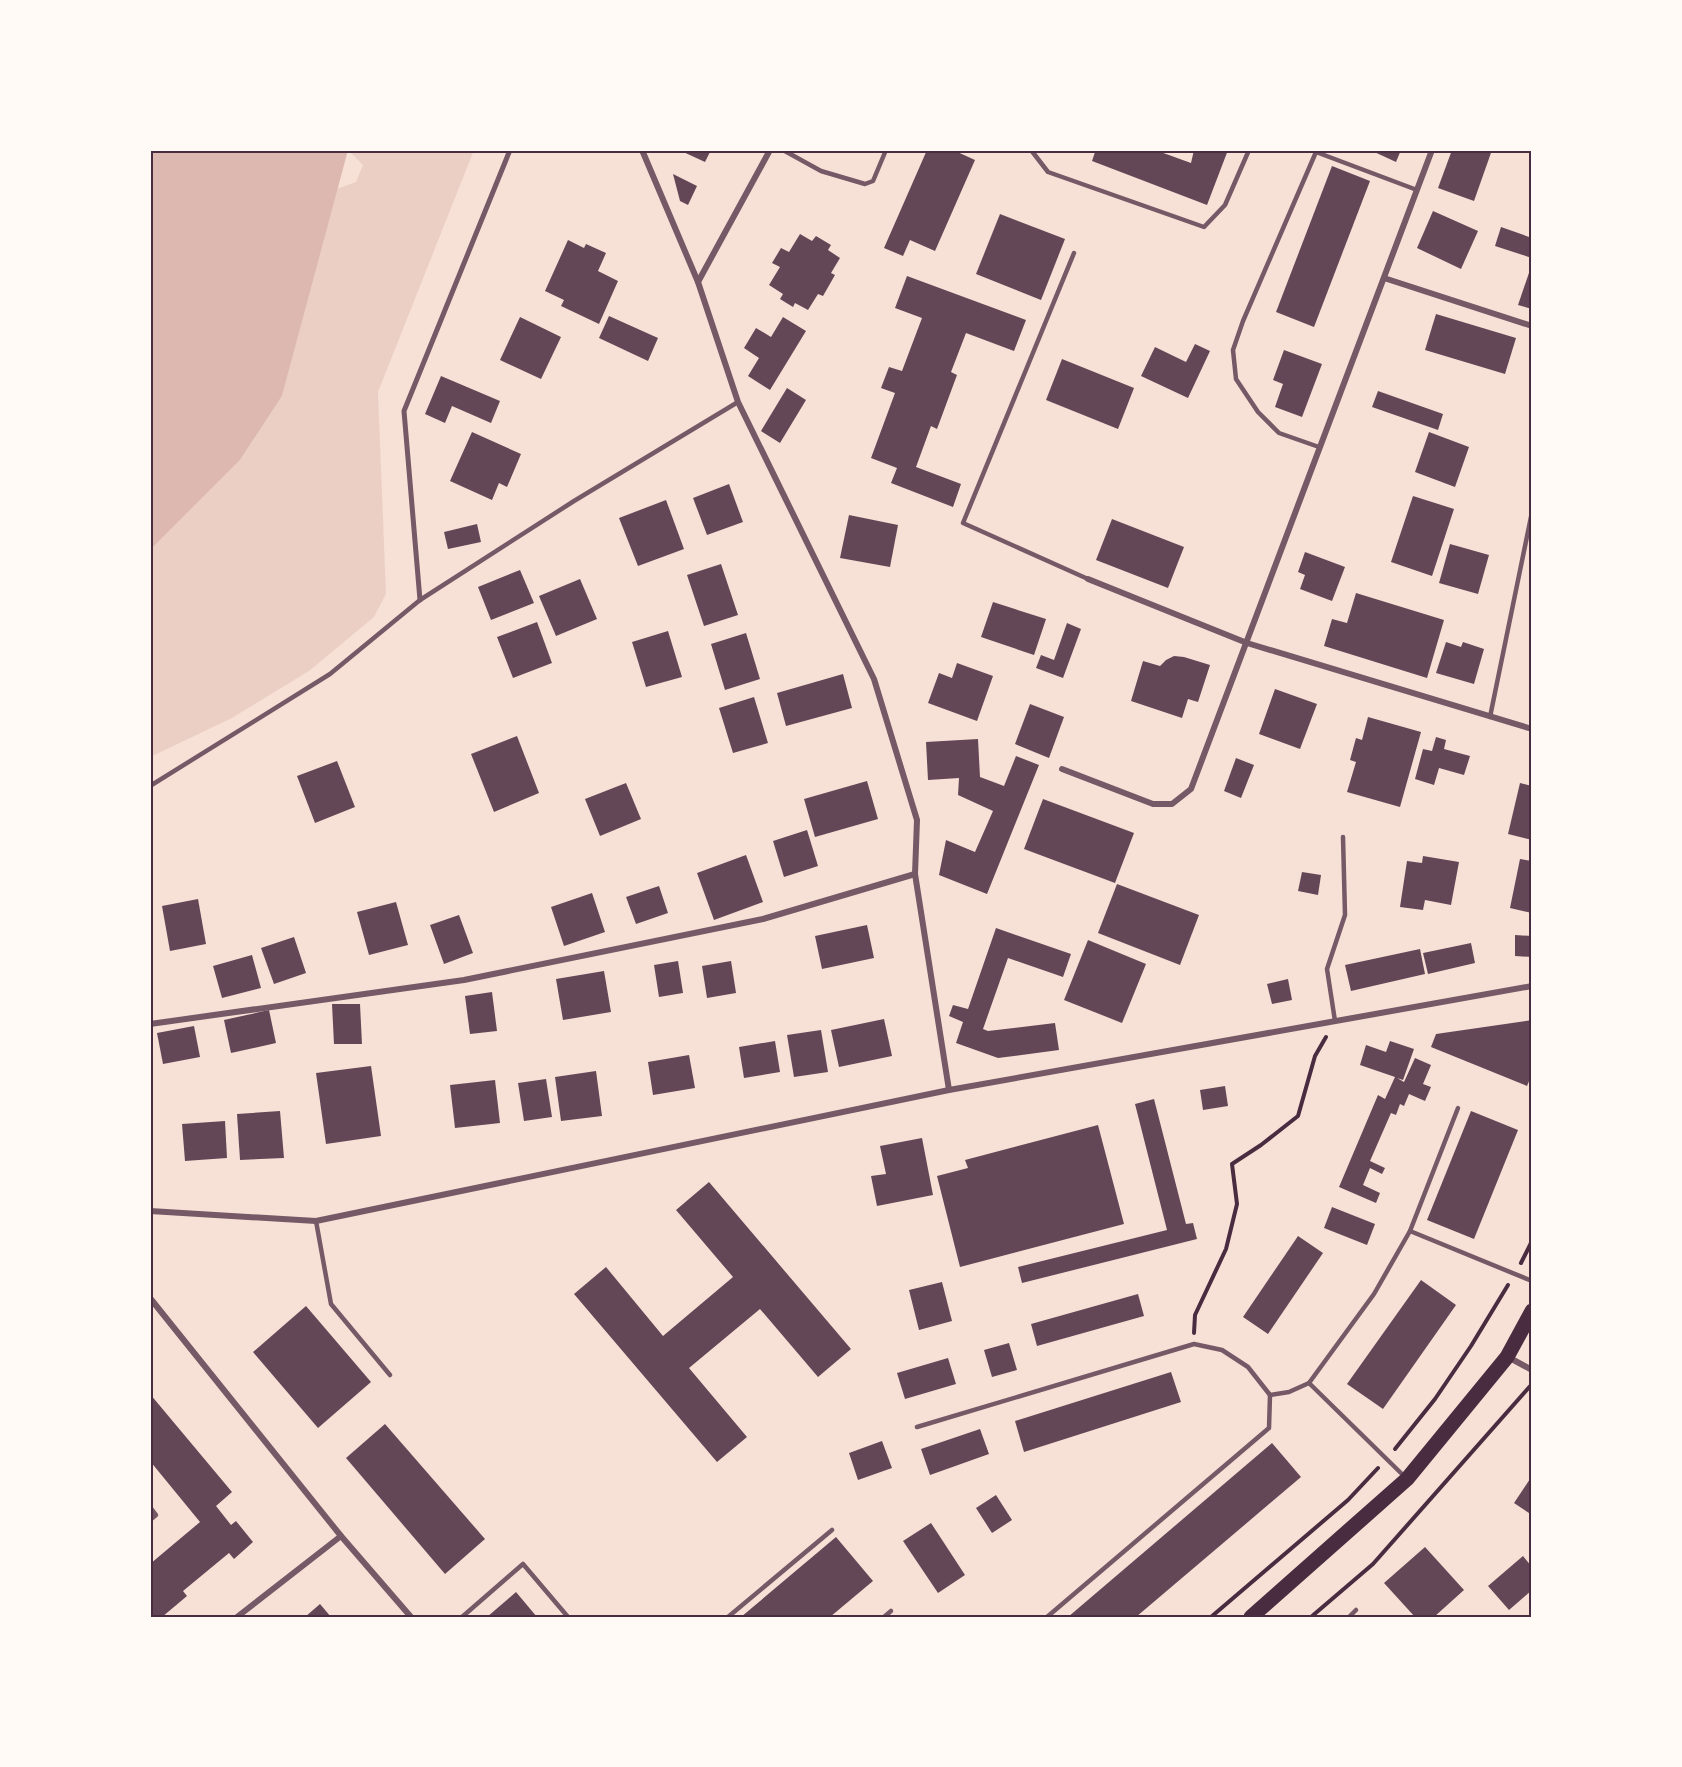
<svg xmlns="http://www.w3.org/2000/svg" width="1682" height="1767" font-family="Inter,sans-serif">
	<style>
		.green { fill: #ebcfc5 }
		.water { fill: #dcb8b0 }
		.building { fill: #644757 }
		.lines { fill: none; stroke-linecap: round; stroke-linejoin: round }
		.path { stroke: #4a2c40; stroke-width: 4 }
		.service { stroke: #755966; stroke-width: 4.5 }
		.pedestrian { stroke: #755966; stroke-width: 5 }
		.minor { stroke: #755966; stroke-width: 6 }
		.primary { stroke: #4a2c40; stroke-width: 15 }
		.neatline { fill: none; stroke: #4a2c40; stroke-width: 2 }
	</style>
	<rect width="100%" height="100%" fill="#f7e1d7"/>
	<path class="green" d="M348 150H474L378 392 386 594 374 617 309 671 232 718 150 757V550L240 460 282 396 337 189 356 182 363 165Z"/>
	<path class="water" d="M150 150H348L282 396 240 460 150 550Z"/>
	<g class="building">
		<path d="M679 150H711L705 162Z"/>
		<path d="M927 150H953L975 160 935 251 910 240 903 256 884 248Z"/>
		<path d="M1089 150H1155L1191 163 1194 150H1228L1207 205 1092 161 1095 152Z"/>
		<path d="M1370 150H1401L1396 162Z"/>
		<path d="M1452 150H1492L1474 201 1438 188Z"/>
		<path d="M1332 166 1370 181 1314 327 1276 312Z"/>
		<path d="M673 174 697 186 688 205 680 201Z"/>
		<path d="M1433 211 1478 231 1461 269 1417 248Z"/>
		<path d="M1000 214 1065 239 1041 300 976 274Z"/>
		<path d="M1501 227 1532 238V258L1495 246Z"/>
		<path d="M800 234 812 241 816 236 831 245 828 250 840 258 831 273 835 275 823 296 818 294 808 310 795 303 793 307 780 299 783 294 769 285 780 267 772 263 781 248 789 252Z"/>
		<path d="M568 240 584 248 586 244 606 253 598 271 618 281 599 324 561 306 564 300 545 291Z"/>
		<path d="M1532 264V309L1518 305Z"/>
		<path d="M907 276 1026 320 1014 351 966 333 951 372 957 375 937 429 931 426 916 467 961 484 953 507 891 483 897 468 871 458 895 393 881 388 889 367 902 371 922 318 895 308Z"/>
		<path d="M1436 314 1516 338 1505 374 1425 350Z"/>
		<path d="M609 316 658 338 648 361 599 338Z"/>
		<path d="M520 317 561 337 541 379 500 360Z"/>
		<path d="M783 317 806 331 770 390 748 376 759 358 744 348 756 328 771 337Z"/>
		<path d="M1195 344 1210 351 1188 398 1141 376 1155 347 1186 362Z"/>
		<path d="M1284 350 1322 364 1302 417 1275 407 1283 384 1273 380Z"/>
		<path d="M1062 359 1134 388 1118 429 1046 400Z"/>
		<path d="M441 376 500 401 491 423 452 406 445 423 425 414Z"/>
		<path d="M787 388 806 400 780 443 761 431Z"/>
		<path d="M1378 391 1443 414 1438 430 1372 407Z"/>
		<path d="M472 432 521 454 507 487 499 483 492 500 450 481Z"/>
		<path d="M1429 432 1469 447 1455 487 1415 472Z"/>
		<path d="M729 484 743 522 707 535 693 498Z"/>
		<path d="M1413 496 1454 509 1432 576 1391 562Z"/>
		<path d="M666 500 684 549 638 566 619 518Z"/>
		<path d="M849 515 898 525 890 567 840 558Z"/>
		<path d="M1112 519 1184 547 1168 588 1096 560Z"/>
		<path d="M477 524 481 542 448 549 444 532Z"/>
		<path d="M1450 544 1489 555 1478 594 1439 583Z"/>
		<path d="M1305 552 1345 567 1332 601 1300 589 1305 575 1298 572Z"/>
		<path d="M721 564 738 615 704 626 687 575Z"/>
		<path d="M520 570 534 603 491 620 478 587Z"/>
		<path d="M580 579 597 619 556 636 539 596Z"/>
		<path d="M1356 593 1444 620 1427 678 1324 646 1332 619 1347 623Z"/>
		<path d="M993 602 1046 619 1034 655 981 637Z"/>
		<path d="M537 622 552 663 513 678 497 637Z"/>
		<path d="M1067 623 1081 629 1063 678 1036 668 1041 655 1054 660Z"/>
		<path d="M668 631 682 677 646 687 632 642Z"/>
		<path d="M746 633 760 679 725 690 711 644Z"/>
		<path d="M1446 642 1461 647 1463 642 1484 649 1474 684 1436 673Z"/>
		<path d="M1174 656 1184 657 1210 665 1198 702 1188 699 1182 718 1131 701 1143 661 1160 666 1166 660Z"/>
		<path d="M957 663 993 676 977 721 928 703 939 673 952 678Z"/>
		<path d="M843 674 852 708 786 726 777 693Z"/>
		<path d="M1275 689 1317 704 1300 749 1259 734Z"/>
		<path d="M754 697 768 743 733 753 719 708Z"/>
		<path d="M1030 704 1064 717 1049 758 1015 744Z"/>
		<path d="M1368 717 1421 732 1400 807 1347 792 1356 762 1350 760 1356 738 1362 740Z"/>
		<path d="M517 736 539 793 494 812 471 754Z"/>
		<path d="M1436 737 1446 740 1444 749 1470 756 1464 775 1439 768 1434 785 1415 779 1423 749 1432 751Z"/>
		<path d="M978 739 980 777 1004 786 1016 756 1039 765 987 894 939 875 946 840 975 852 993 811 958 795 959 778 928 780 926 742Z"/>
		<path d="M1236 758 1254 765 1241 798 1224 791Z"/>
		<path d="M337 761 355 807 315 823 297 776Z"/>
		<path d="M867 781 878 819 815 837 804 799Z"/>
		<path d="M626 783 641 819 600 836 585 799Z"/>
		<path d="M1520 783 1532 786V840L1508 834Z"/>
		<path d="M1043 799 1134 833 1115 883 1024 849Z"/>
		<path d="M807 830 818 866 784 877 773 841Z"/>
		<path d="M746 855 763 902 714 920 697 873Z"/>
		<path d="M1423 856 1459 862 1451 905 1425 900 1423 910 1400 907 1407 861 1422 863Z"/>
		<path d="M1520 859 1532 861V913L1510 908Z"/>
		<path d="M1302 872 1321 875 1318 895 1298 891Z"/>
		<path d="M1117 884 1199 915 1180 965 1098 933Z"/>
		<path d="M659 886 668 913 636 924 626 897Z"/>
		<path d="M592 893 605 932 564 946 551 907Z"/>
		<path d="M198 899 206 944 170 951 162 906Z"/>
		<path d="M396 902 408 945 369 955 357 912Z"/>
		<path d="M459 915 473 953 444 964 430 925Z"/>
		<path d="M867 925 874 958 822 969 815 936Z"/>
		<path d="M996 928 1071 954 1063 977 1008 958 983 1029 988 1031 1055 1023 1059 1050 998 1058 956 1043 963 1022 949 1016 953 1005 968 1009Z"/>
		<path d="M1515 935 1532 936V957L1515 956Z"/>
		<path d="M294 937 306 973 274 984 261 948Z"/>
		<path d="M1088 940 1146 964 1122 1023 1064 1000Z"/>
		<path d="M1471 943 1475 963 1428 974 1423 953Z"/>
		<path d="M1420 949 1425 974 1351 991 1345 965Z"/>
		<path d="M252 955 261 988 222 998 213 966Z"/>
		<path d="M678 961 683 993 659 997 654 965Z"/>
		<path d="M731 961 736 993 707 998 702 966Z"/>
		<path d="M604 971 611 1012 563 1020 556 979Z"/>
		<path d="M1288 979 1292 1000 1272 1004 1267 984Z"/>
		<path d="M492 992 497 1031 470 1034 465 996Z"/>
		<path d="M332 1004H360L362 1044H334Z"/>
		<path d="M269 1010 276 1043 231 1053 224 1020Z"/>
		<path d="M884 1019 892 1056 839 1067 831 1030Z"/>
		<path d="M1532 1020V1074L1527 1086 1431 1047 1436 1034Z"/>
		<path d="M194 1026 200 1057 163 1064 157 1033Z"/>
		<path d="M821 1030 828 1072 794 1077 787 1035Z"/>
		<path d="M775 1041 780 1072 744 1078 739 1047Z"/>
		<path d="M1390 1041 1414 1049 1403 1080 1397 1078 1404 1082 1415 1058 1431 1065 1423 1084 1431 1087 1425 1101 1409 1094 1404 1106 1400 1104 1396 1115 1391 1113 1370 1161 1385 1168 1382 1174 1370 1168 1363 1185 1380 1193 1376 1203 1339 1187 1378 1095 1385 1099 1395 1077 1360 1065 1366 1045 1386 1052Z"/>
		<path d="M689 1055 695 1088 653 1095 648 1062Z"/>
		<path d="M371 1066 381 1136 326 1144 316 1073Z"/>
		<path d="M596 1071 602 1116 561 1121 555 1077Z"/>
		<path d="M546 1079 552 1117 524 1121 518 1083Z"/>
		<path d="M495 1080 500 1123 455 1128 450 1085Z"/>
		<path d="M1225 1086 1228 1106 1203 1110 1200 1090Z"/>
		<path d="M1154 1099 1186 1224 1193 1223 1197 1239 1022 1283 1018 1267 1167 1230 1135 1104Z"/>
		<path d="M280 1111 284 1158 240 1160 237 1114Z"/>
		<path d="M1471 1111 1518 1130 1474 1239 1427 1220Z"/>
		<path d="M225 1121 227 1158 185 1161 182 1124Z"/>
		<path d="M1098 1125 1124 1224 960 1267 937 1176 968 1168 965 1160Z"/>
		<path d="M922 1138 933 1195 877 1206 871 1176 886 1174 880 1146Z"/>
		<path d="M709 1182 851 1349 818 1377 760 1309 689 1368 747 1437 717 1462 574 1294 606 1267 663 1336 733 1277 676 1210Z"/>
		<path d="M1332 1207 1375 1224 1367 1245 1324 1228Z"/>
		<path d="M1298 1236 1323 1253 1268 1334 1243 1317Z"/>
		<path d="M1421 1280 1456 1305 1383 1409 1347 1384Z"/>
		<path d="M942 1282 952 1321 919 1330 909 1290Z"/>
		<path d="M1138 1294 1144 1316 1037 1346 1031 1324Z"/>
		<path d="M306 1306 371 1382 318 1428 253 1352Z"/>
		<path d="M1009 1343 1017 1370 992 1377 984 1350Z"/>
		<path d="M948 1358 956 1384 905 1399 897 1373Z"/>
		<path d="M1171 1372 1181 1402 1024 1452 1015 1421Z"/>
		<path d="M150 1394 232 1492 216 1506 231 1525 236 1521 253 1542 234 1559 229 1553 183 1591 187 1596 162 1617H150V1564L200 1522 150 1461Z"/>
		<path d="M385 1424 485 1539 445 1574 346 1458Z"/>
		<path d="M980 1429 989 1454 930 1475 921 1449Z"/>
		<path d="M882 1441 892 1468 858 1480 849 1453Z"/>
		<path d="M1272 1443 1301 1477 1136 1617H1068Z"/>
		<path d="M1532 1476V1515L1514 1503Z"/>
		<path d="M996 1495 1012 1520 992 1533 976 1508Z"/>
		<path d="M931 1523 965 1575 938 1593 903 1541Z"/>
		<path d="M836 1537 873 1581 830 1617H741Z"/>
		<path d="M1425 1547 1464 1590 1434 1617H1415L1384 1583Z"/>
		<path d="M1523 1556 1532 1567V1590L1509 1610 1488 1586Z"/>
		<path d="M516 1592 537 1617H487Z"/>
		<path d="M320 1604 331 1617H305Z"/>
	</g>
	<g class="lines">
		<g class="path">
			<path d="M1521 1263 1532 1241"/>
			<path d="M1194 1333 1195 1315 1226 1249 1237 1204 1232 1164 1261 1145 1298 1116 1315 1056 1326 1037"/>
			<path d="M1395 1449 1435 1399 1471 1346 1508 1285"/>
			<path d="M1211 1617 1348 1500 1378 1468"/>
			<path d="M1311 1617 1373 1564 1532 1384"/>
		</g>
		<g class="service">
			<path d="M783 150 821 171 865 184 873 181 886 150"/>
			<path d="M1031 150 1048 172 1204 227 1225 205 1249 150"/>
			<path d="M1074 253 963 523 1088 579"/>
			<path d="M1319 447 1279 433 1258 412 1236 379 1233 350 1243 321 1316 152 1417 190"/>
			<path d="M1490 717 1532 512"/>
			<path d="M150 786 330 674 420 600 574 501 738 402"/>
			<path d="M1335 1021 1327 969 1345 915 1343 837"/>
			<path d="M316 1221 331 1304 390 1375"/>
			<path d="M1410 1231 1458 1108"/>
			<path d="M1309 1383 1405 1477"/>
			<path d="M917 1427 1194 1344 1222 1350 1248 1367 1270 1395 1289 1392 1309 1383 1374 1294 1410 1231 1532 1281"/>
			<path d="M150 1507 156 1515 150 1520"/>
			<path d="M462 1617 523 1564 568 1617"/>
			<path d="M728 1617 832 1530"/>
			<path d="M884 1617 891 1611"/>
			<path d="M1047 1617 1269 1428 1270 1395"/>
			<path d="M1349 1617 1356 1610"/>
		</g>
		<path class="pedestrian" d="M420 600 404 411 510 150"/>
		<g class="minor">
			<path d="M642 150 698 282 738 402 874 679 917 820 915 874 949 1090"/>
			<path d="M1384 278 1532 326"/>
			<path d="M698 282 770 150"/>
			<path d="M1088 579 1247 643 1532 729"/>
			<path d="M1062 769 1153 804H1172L1191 789 1432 150"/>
			<path d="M150 1024 464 980 763 919 915 874"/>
			<path d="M150 1211 316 1221 949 1090 1532 986"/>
			<path d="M150 1298 341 1536 411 1617"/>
			<path d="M1508 1357 1532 1370"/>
			<path d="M237 1617 341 1536"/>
		</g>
		<path class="primary" d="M1251 1617 1407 1479 1507 1357 1532 1311"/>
	</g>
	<rect width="1682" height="1767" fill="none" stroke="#fffaf5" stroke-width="303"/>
	<rect x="152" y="152" width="1378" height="1464" class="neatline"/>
</svg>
